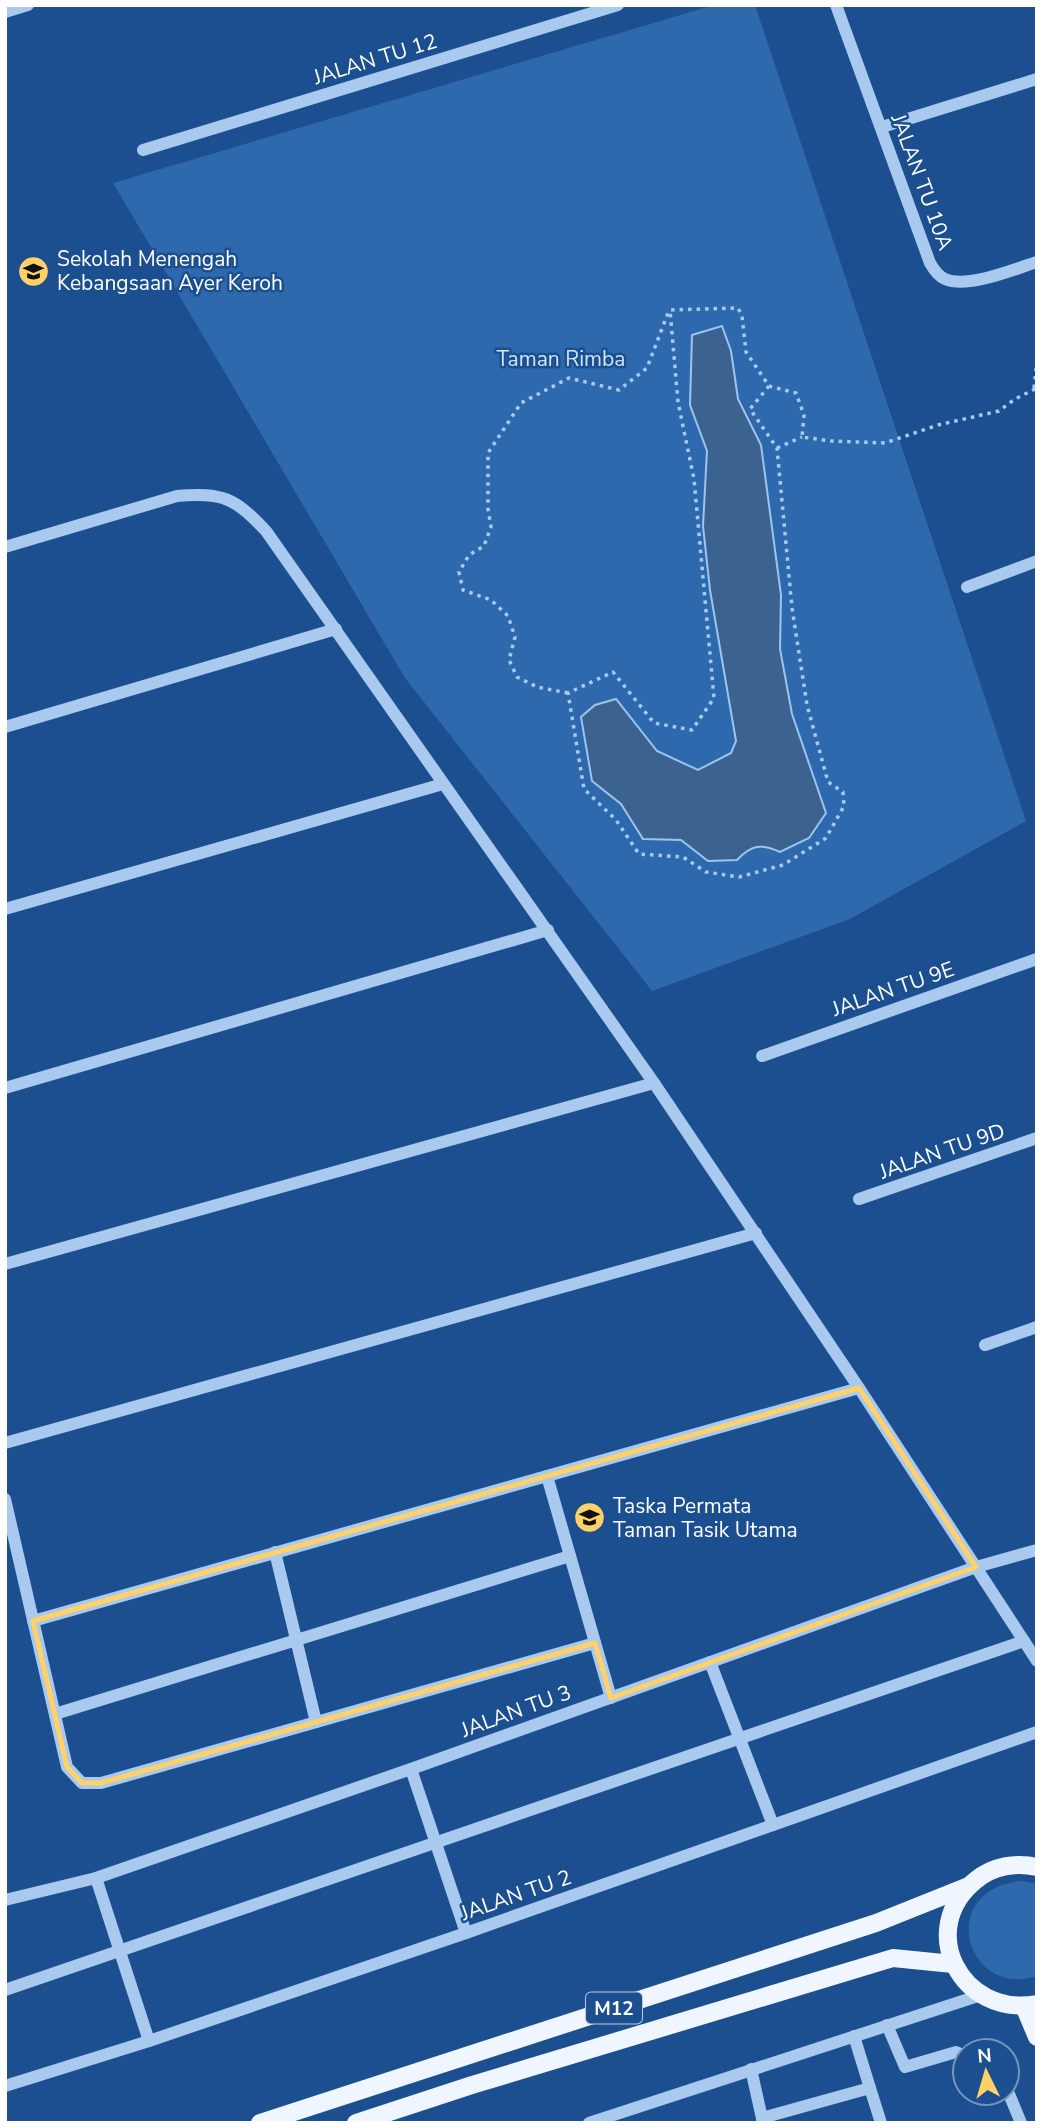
<svg xmlns="http://www.w3.org/2000/svg" width="1042" height="2128" font-family="'Nunito Sans',sans-serif">
	<style>
		.green { fill: #2e69ad }
		.water { fill: #3c6290; stroke: #9cc4f0; stroke-width: 2 }
		.lines { fill: none; stroke-linecap: round; stroke-linejoin: round }
		.path { stroke: #a9c9ee; stroke-width: 3.5; stroke-dasharray: 3.5 5; stroke-linecap: butt }
		.minor { stroke: #a9c9ee; stroke-width: 12 }
		.major { stroke: #f0f6ff; stroke-width: 18 }
		.marked { fill: none; stroke: #ffd166; stroke-width: 5; stroke-linejoin: round }
		.labels { text-anchor: middle; stroke-width: 5; stroke-linejoin: round; paint-order: stroke }
		.shield { fill: #1b4f8f; stroke: #bbcadd; stroke-width: 2 }
		.shield-label { font-size: 19px; font-weight: bold; fill: #fff }
		.street-label { font-size: 21px; fill: #fff; stroke: #1b4f8f }
		.poi-label { font-size: 21px; fill: #fff; stroke: #1b4f8f; text-anchor: start }
		.park-label { font-size: 21px; fill: #cfe3fa; stroke: #1b4f8f }
	</style>
	<rect width="100%" height="100%" fill="#1b4f8f"/>
	<g class="green">
		<path d="M714 5H755L1026 821 850 919 652 991 405 678 113 183Z"/>
		<path d="M1022 1881 1037 1884V1976C965 2000 935 1888 1022 1881Z"/>
	</g>
	<path class="water" d="M722 326 731 351 738 399 761 445 781 595 780 649 792 714 826 813 809 838 780 852C761 843 751 845 737 860L708 861 681 840 643 839 621 804 592 781 581 717 595 705 616 699 657 751 698 770 731 753 736 741 710 590 703 526 707 451 690 405 692 335Z"/>
	<g class="lines">
		<g class="path">
			<path d="M769 386 750 409 777 448 792 608 807 705 828 782 843 792 844 806 826 838 783 865 739 877 706 872 683 857 639 854 616 820 584 789 568 693 613 672 654 723 692 730 714 698 694 479 678 402 670 310 738 308 742 316 746 352 769 386 796 393 804 415 802 437 831 441 885 443 938 425 999 411 1015 399 1037 388"/>
			<path d="M1034 388 1037 360"/>
			<path d="M777 448 802 437"/>
			<path d="M568 693 537 687 517 677 509 660 515 637 508 616 491 600 463 590 459 572 469 555 484 546 491 527 488 509V453L521 403 569 378 619 390 647 368 668 313"/>
		</g>
		<g class="minor">
			<path d="M836 5 930 263C934 270 938 276 945 279 968 289 1014 269 1037 262"/>
			<path d="M5 12 28 5"/>
			<path d="M882 127 1037 79"/>
			<path d="M143 150 618 5"/>
			<path d="M5 547 177 496C223 492 235 498 266 531L654 1083 859 1388 1037 1661"/>
			<path d="M967 587 1037 561"/>
			<path d="M5 727 336 629"/>
			<path d="M5 909 443 784"/>
			<path d="M762 1056 1037 959"/>
			<path d="M5 1088 548 930"/>
			<path d="M859 1199 1037 1138"/>
			<path d="M5 1264 654 1083"/>
			<path d="M985 1345 1037 1327"/>
			<path d="M5 1443 756 1233"/>
			<path d="M547 1476 611 1698"/>
			<path d="M5 1499 67 1767 82 1783H101L595 1643"/>
			<path d="M275 1552 316 1722"/>
			<path d="M33 1621 859 1388"/>
			<path d="M710 1662 773 1825"/>
			<path d="M55 1714 570 1556"/>
			<path d="M411 1769 466 1933"/>
			<path d="M96 1878 149 2041"/>
			<path d="M5 1900 96 1878 411 1769 976 1567 1037 1550"/>
			<path d="M5 1990 1024 1641"/>
			<path d="M887 2025 905 2067 956 2052 965 2056"/>
			<path d="M854 2036 870 2088"/>
			<path d="M751 2069 763 2123"/>
			<path d="M5 2086 149 2041 466 1933 1037 1732"/>
			<path d="M1007 2089 1021 2123"/>
			<path d="M762 2118 870 2088 881 2123"/>
			<path d="M589 2123 981 1995"/>
		</g>
		<g class="major">
			<path d="M1037 1867C1016 1862 993 1866 976 1880 915 1929 961 2018 1037 2004"/>
			<path d="M1024 2006 1037 2037"/>
			<path d="M260 2123 876 1923 966 1887"/>
			<path d="M356 2123 472 2085 893 1958 953 1964"/>
		</g>
	</g>
	<path class="marked" d="M859 1388 976 1567 611 1698 595 1643 101 1783H82L67 1767 33 1621Z"/>
	<defs>
		<symbol id="school-disc" viewBox="-11 -11 22 22"><circle r="9.5" fill="#ffd166" stroke="#1b4f8f"/><path d="M0-5L7-2L0 1L-7-2ZM-4 1L0 2.5L4 1V4Q0 6-4 4Z" fill="#111"/></symbol>
	</defs>
	<g fill-rule="evenodd">
		<use href="#school-disc" x="16" y="254" width="35" height="35"/>
		<use href="#school-disc" x="572" y="1500" width="35" height="35"/>
	</g>
	<g class="labels">
		<rect class="shield" x="586" y="1992.5" width="56" height="31" rx="5"/>
		<g class="shield-label">
			<text x="614" y="2015">M12</text>
		</g>
		<g class="street-label">
			<text transform="translate(375 59) rotate(-17)" y="7">JALAN TU 12</text>
			<text transform="translate(922 182) rotate(70)" y="7">JALAN TU 10A</text>
			<text transform="translate(893 989) rotate(-19)" y="7">JALAN TU 9E</text>
			<text transform="translate(942 1151) rotate(-19)" y="7">JALAN TU 9D</text>
			<text transform="translate(516 1711) rotate(-20)" y="7">JALAN TU 3</text>
			<text transform="translate(516 1895) rotate(-19)" y="7">JALAN TU 2</text>
		</g>
		<g class="poi-label">
			<text x="57" y="266">Sekolah Menengah<tspan x="57" dy="24">Kebangsaan Ayer Keroh</tspan></text>
			<text x="613" y="1513">Taska Permata<tspan x="613" dy="24">Taman Tasik Utama</tspan></text>
		</g>
		<g class="park-label">
			<text x="561" y="366">Taman Rimba</text>
		</g>
	</g>
	<rect width="1042" height="2128" fill="none" stroke="#ffffff" stroke-width="14"/>
	<g transform="translate(986 2072) rotate(355)"><circle r="33" fill="#1b4f8f" stroke="#7695bc" stroke-width="2"/>
	<path d="M0-5L12 26L0 18L-12 26Z" fill="#ffd166"/>
	<text y="-10" font-size="19" font-weight="bold" text-anchor="middle" fill="#ffffff">N</text>
	</g>
</svg>
